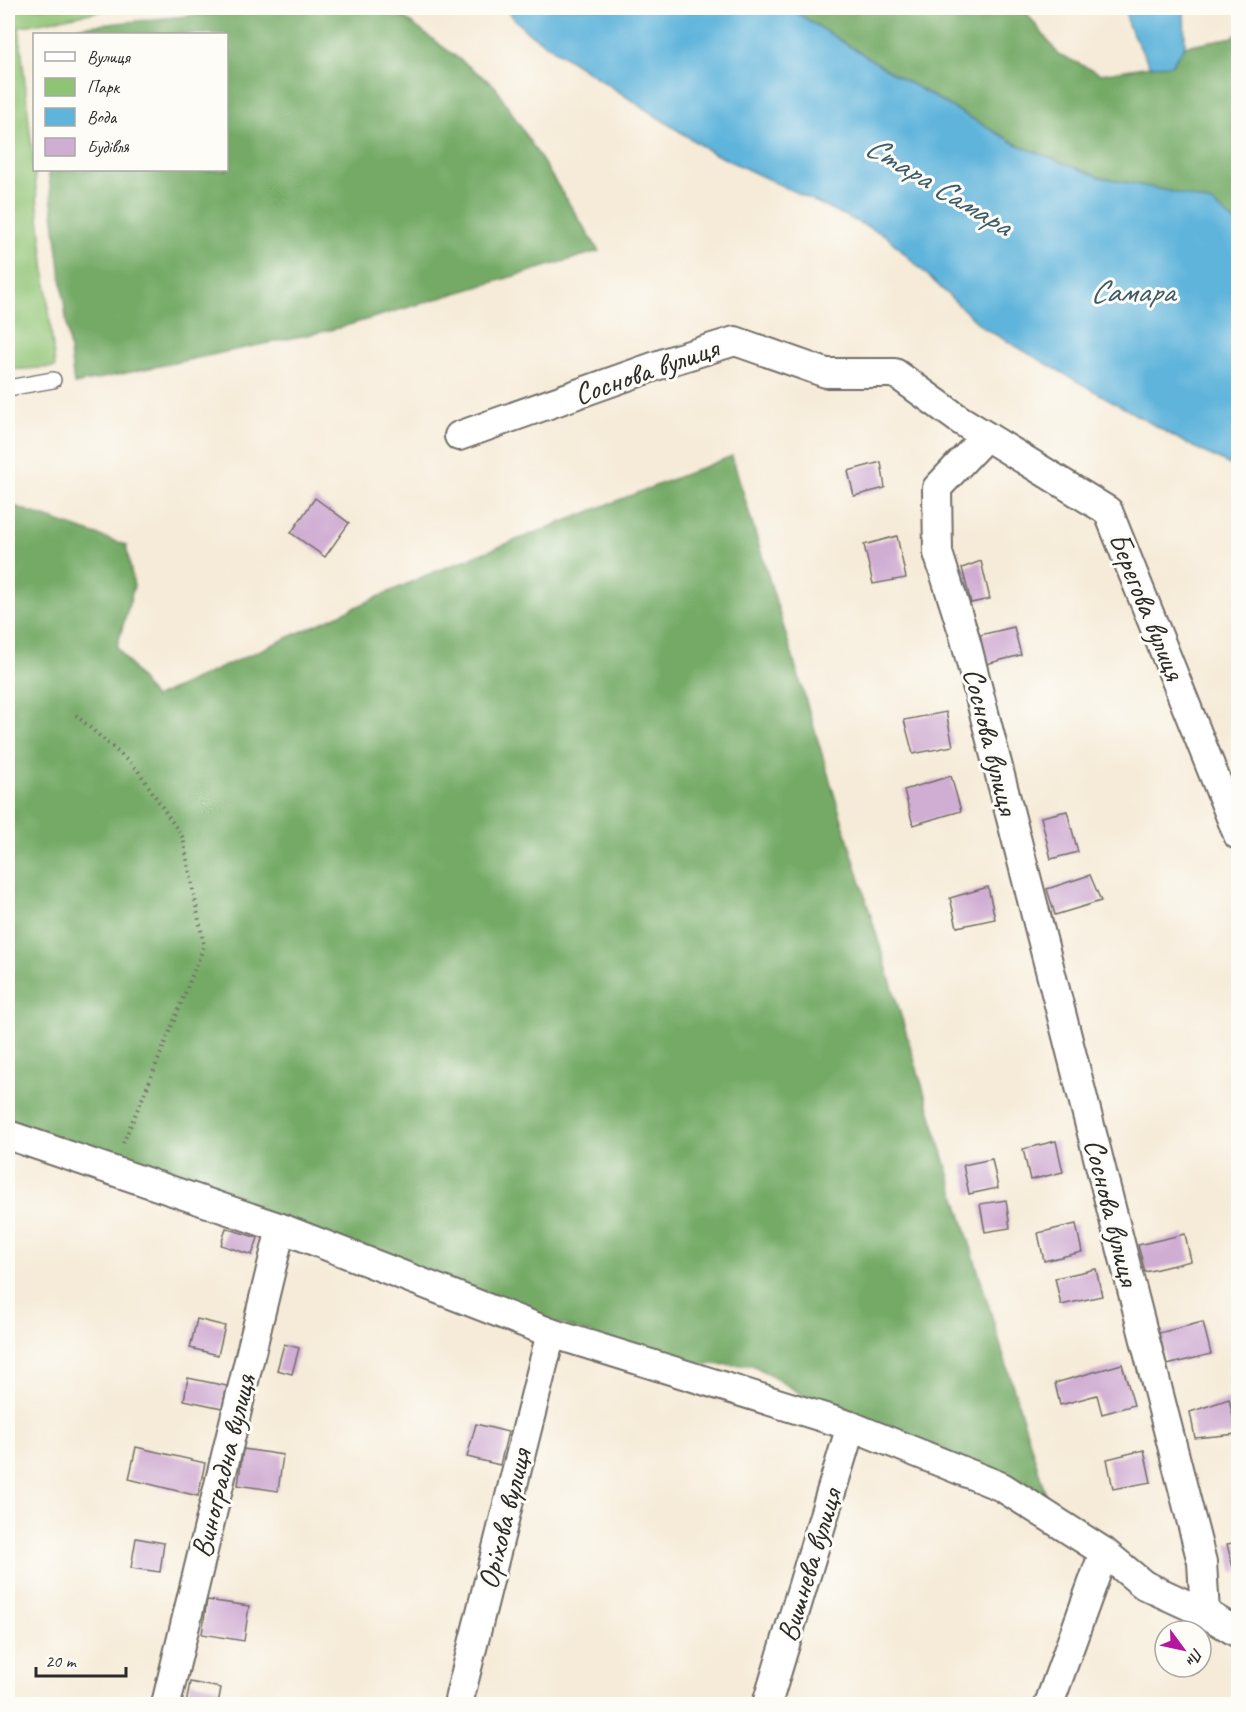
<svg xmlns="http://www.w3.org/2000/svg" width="1246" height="1712" font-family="Caveat,sans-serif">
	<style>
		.green { fill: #90c475; stroke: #5e7850; stroke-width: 1.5 }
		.forest { fill: #74aa66; stroke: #506a48; stroke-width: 1.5 }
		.water { fill: #5fb4db; stroke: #457083; stroke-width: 1.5 }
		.building { fill: #d0add3 }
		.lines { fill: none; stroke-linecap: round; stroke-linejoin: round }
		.lane-casing { stroke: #726e68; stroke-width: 18 }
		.street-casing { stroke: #726e68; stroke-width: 32 }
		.path { stroke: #726e68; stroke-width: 4; stroke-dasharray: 1.5 4.5; stroke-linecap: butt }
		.lane { stroke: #fff; stroke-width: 15 }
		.street { stroke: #fff; stroke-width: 28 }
		.labels { text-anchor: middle; stroke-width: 6; stroke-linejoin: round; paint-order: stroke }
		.street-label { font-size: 30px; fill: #2b2b2b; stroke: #fdfcf7 }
		.water-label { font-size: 32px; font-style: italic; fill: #3d5b69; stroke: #fdfcf7 }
	</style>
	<rect width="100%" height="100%" fill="#fdfcf7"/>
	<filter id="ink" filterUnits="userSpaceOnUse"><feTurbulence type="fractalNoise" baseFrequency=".0167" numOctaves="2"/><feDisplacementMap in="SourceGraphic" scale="12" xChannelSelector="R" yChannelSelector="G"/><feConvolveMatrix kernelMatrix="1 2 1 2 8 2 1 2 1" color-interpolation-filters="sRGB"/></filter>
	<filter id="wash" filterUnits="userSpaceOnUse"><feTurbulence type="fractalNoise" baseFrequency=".008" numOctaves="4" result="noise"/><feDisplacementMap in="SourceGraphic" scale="24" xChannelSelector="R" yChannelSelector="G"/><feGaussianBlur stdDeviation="1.35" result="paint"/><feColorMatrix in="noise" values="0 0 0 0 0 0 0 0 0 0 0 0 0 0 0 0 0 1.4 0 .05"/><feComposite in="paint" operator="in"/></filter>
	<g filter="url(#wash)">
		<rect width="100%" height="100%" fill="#f6ebd8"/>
		<path class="green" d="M8 8H116L19 27 55 367 8 370Z"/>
		<g class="forest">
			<path d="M265 8H391L495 86 599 251 335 329 74 384 48 170H226V34H71L78 27Z"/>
			<path d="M789 8H1023L1058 54 1101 74 1150 66 1171 65 1185 46 1233 37 1238 33V224L1211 203 1173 192 1099 177 1018 145 899 77Z"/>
			<path d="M732 456 1047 1499 803 1395 753 1365 683 1364 474 1296 57 1137 8 1121V504L126 545 134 586 117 647 154 698 429 574Z"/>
		</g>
		<g class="water">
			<path d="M504 8H789L899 77 1018 145 1099 177 1173 192 1211 203 1238 224V469L1182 441 982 327 885 235 711 152 527 32Z"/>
			<path d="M1126 8H1184L1185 46 1171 65 1150 66 1128 25Z"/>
		</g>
		<g id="blocks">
			<g class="building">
				<path d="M881 462 885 488 854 496 848 471Z"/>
				<path d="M315 498 349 523 325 557 291 533Z"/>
				<path d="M897 536 906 578 873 584 864 545Z"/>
				<path d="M981 561 990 599 971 603 962 568Z"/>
				<path d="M1014 627 1021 655 986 664 980 635Z"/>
				<path d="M946 712 953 746 913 754 904 720Z"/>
				<path d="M951 776 961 811 913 825 904 790Z"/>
				<path d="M1067 811 1078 852 1051 859 1041 817Z"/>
				<path d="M1090 875 1101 901 1055 915 1047 889Z"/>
				<path d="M988 887 995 919 957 927 950 898Z"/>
				<path d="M1056 1141 1063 1172 1030 1180 1023 1149Z"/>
				<path d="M992 1159 998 1188 969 1194 963 1165Z"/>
				<path d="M1006 1200 1010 1228 985 1232 980 1204Z"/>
				<path d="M1076 1224 1082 1252 1044 1261 1038 1233Z"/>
				<path d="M226 1228 258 1238 252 1255 221 1245Z"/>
				<path d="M1185 1234 1191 1261 1145 1272 1138 1245Z"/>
				<path d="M1096 1269 1102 1296 1061 1305 1055 1278Z"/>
				<path d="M197 1319 225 1326 218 1355 190 1348Z"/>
				<path d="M1203 1322 1211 1354 1167 1365 1159 1333Z"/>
				<path d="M284 1344 299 1348 292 1374 277 1370Z"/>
				<path d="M1122 1364 1134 1405 1102 1414 1097 1395 1060 1405 1055 1383Z"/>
				<path d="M188 1378 227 1386 222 1408 184 1400Z"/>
				<path d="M1229 1399 1237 1434 1195 1438 1190 1412Z"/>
				<path d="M476 1424 508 1432 500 1465 467 1457Z"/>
				<path d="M136 1447 205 1463 198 1496 129 1479Z"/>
				<path d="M243 1449 283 1455 278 1491 238 1485Z"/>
				<path d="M1144 1450 1151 1482 1113 1489 1107 1459Z"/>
				<path d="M136 1538 164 1543 160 1572 131 1568Z"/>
				<path d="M1238 1542V1572H1234L1227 1544Z"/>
				<path d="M207 1600 249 1606 244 1641 202 1634Z"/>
				<path d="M190 1682 221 1688 218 1704H186Z"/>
			</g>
		</g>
	</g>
	<g filter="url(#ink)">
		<use href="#blocks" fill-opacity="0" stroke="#726e68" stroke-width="1.5"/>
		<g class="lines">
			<defs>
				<path id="lane" d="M8 388 53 380"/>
				<g id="street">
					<path d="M459 436 670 361 735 341 826 373H895L960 420 1108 511 1238 835"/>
					<path d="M986 436 937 488 938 553 964 635 1202 1562 1205 1613"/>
					<path d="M8 1135 281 1228 551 1333 851 1426 1002 1487 1104 1552 1144 1585 1205 1613 1238 1633"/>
					<path d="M166 1704 281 1228"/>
					<path d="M458 1704 551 1333"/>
					<path d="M767 1704 851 1426"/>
					<path d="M1049 1704 1104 1552"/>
				</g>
			</defs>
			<use href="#lane" class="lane-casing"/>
			<use href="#street" class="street-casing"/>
			<path class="path" d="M76 715 137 769 183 838 204 946 146 1090 123 1143"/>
			<use href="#lane" class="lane"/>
			<use href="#street" class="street"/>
		</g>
	</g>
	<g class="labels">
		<g class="street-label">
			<text transform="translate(646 371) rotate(-19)" y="10">Соснова вулиця</text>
			<text transform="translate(1147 606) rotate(68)" y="10">Берегова вулиця</text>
			<text transform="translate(991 741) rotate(76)" y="10">Соснова вулиця</text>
			<text transform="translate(1112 1212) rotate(76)" y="10">Соснова вулиця</text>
			<text transform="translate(223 1466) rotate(-76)" y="10">Виноградна вулиця</text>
			<text transform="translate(504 1519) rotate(-76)" y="10">Оріхова вулиця</text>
			<text transform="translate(809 1565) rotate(-73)" y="10">Вишнева вулиця</text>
		</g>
		<g class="water-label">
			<text transform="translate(939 185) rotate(31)" y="11">Стара Самара</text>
			<text x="1132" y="302">Самара</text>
		</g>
	</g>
	<rect width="1246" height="1712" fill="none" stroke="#fdfcf7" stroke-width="30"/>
	<rect x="33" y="33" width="195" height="138" fill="#fdfcf7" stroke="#a9a8a5" stroke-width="1.5"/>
	<rect x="45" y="52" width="30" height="9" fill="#ffffff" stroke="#a9a8a5" stroke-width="1.5"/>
	<text x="87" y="63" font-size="18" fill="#2b2b2b">Вулиця</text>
	<rect x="45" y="78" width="30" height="18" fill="#90c475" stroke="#a9a8a5" stroke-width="1.5"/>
	<text x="87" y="93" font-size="18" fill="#2b2b2b">Парк</text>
	<rect x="45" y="108" width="30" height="18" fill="#5fb4db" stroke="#a9a8a5" stroke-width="1.5"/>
	<text x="87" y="123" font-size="18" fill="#2b2b2b">Вода</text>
	<rect x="45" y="138" width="30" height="18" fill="#d0add3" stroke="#a9a8a5" stroke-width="1.5"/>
	<text x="87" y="153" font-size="18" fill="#2b2b2b">Будівля</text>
	<g transform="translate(1183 1649) rotate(123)"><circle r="28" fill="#fdfcf7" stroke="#a9a8a5" stroke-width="1.5"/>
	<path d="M0-4.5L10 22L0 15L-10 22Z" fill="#b5179e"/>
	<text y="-9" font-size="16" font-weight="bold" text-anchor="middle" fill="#2b2b2b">Пн</text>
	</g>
	<path d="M36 1667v9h90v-9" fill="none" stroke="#2b2b2b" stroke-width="3"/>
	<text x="45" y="1667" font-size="18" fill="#2b2b2b" stroke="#fdfcf7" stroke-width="4.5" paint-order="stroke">20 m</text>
</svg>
